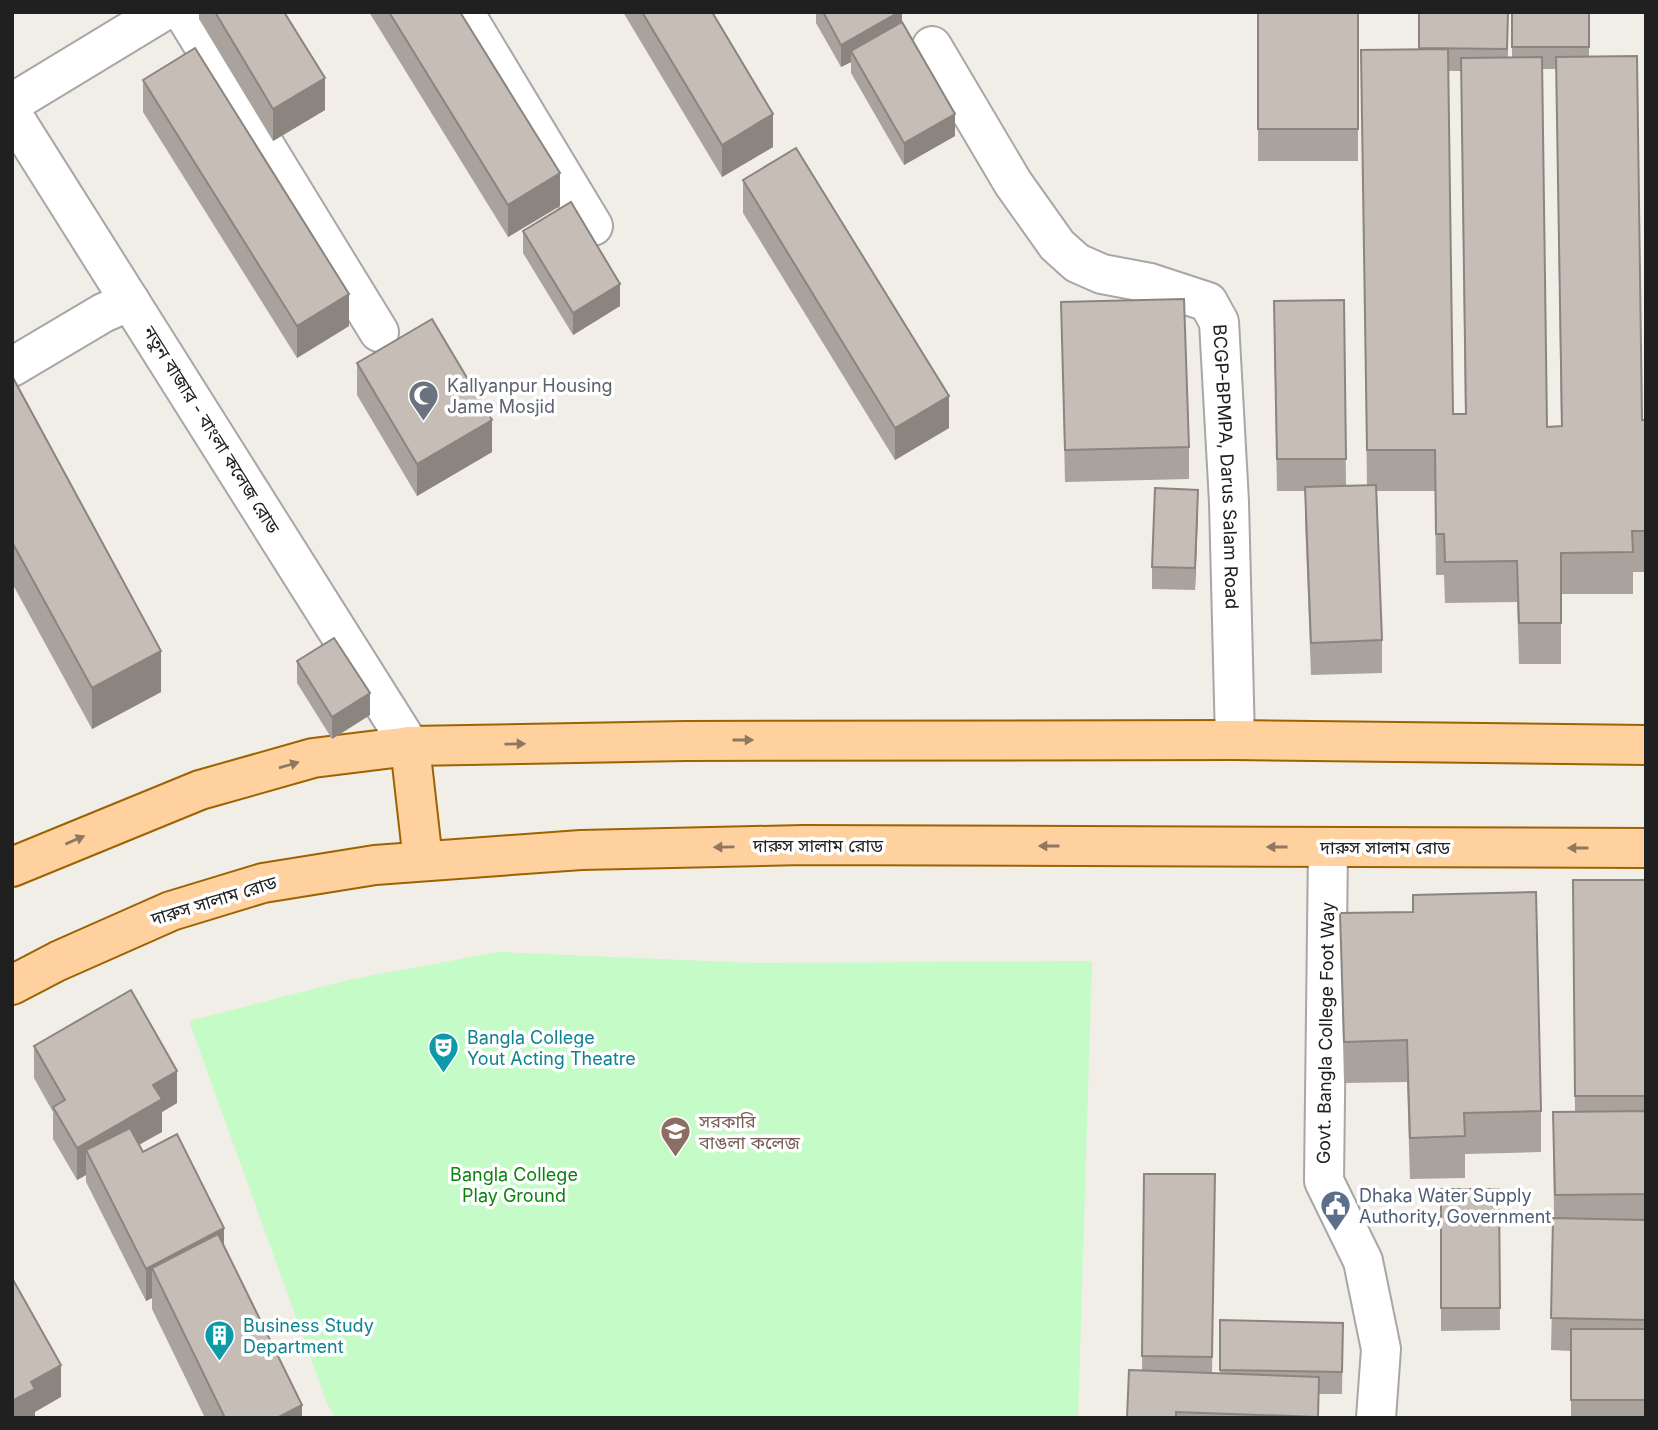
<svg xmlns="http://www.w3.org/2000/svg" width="1658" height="1430" font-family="Inter,'Noto Sans Bengali',sans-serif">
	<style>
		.park { fill: #c4fbc6 }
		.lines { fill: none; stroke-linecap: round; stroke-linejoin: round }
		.minor-casing { stroke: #a7a7a7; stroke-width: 42 }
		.major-casing { stroke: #9d6300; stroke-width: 42 }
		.minor { stroke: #fff; stroke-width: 38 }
		.major { stroke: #fed19f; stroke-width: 38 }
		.wall { fill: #aaa39d; fill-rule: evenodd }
		.shaded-wall { fill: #8b847f }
		.building { fill: #c6bdb6; stroke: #8b847f; stroke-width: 2 }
		.oneway { fill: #8f7860 }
		.labels { text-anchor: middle; stroke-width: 7; stroke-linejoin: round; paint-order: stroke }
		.worship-label { font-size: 18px; fill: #5b616d; stroke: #fff; text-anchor: start }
		.street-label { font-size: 18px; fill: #202020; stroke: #fff }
		.culture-label { font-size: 18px; fill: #0d838f; stroke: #fff; text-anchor: start }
		.education-label { font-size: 18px; fill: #785e54; stroke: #fff; text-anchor: start }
		.park-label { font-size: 18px; fill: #09840e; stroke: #fff }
		.service-label { font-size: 18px; fill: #4e5e75; stroke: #fff; text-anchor: start }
	</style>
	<rect width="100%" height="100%" fill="#f1ede7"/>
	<path class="park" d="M498 952 753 963 1092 961 1078 1418H335L327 1403 189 1021 353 979Z"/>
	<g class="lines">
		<defs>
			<g id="minor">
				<path d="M183 12 379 332"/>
				<path d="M464 12 593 226"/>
				<path id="s1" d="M932 46 1013 183 1057 245 1077 263 1102 274 1150 283 1208 302 1219 322 1229 502 1235 740"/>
				<path d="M12 103 162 12"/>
				<path d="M12 114 410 746"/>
				<path d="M12 367 103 313 130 301"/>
				<path d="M1328 848 1324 1181 1363 1261 1381 1349 1376 1418"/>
			</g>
			<g id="major">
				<path d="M410 746 423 861"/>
				<path d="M12 867 200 790 313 758 410 746 686 741 1235 740 1646 745"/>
				<path d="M12 985 58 961 171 911 263 883 375 865 581 850 803 845 1646 848"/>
			</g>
		</defs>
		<use href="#minor" class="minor-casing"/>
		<use href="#major" class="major-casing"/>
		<use href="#minor" class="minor"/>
		<use href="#major" class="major"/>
	</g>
	<g class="wall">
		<path d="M199 12H284L325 110 273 141 199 19Z"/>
		<path d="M369 12H460L560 206 508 237Z"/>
		<path d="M623 12H712L773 147 722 177Z"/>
		<path d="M816 12H902V22L955 136 904 165 851 73V62L841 67 816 23Z"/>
		<rect x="1258" y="12" width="100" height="149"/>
		<path d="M1508 12V58H1512V12H1589V56L1642 420H1646V572H1633V594H1561V664H1519L1517 602 1445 603 1444 575H1436L1435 491H1377L1382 640V673L1311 675 1305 519V491H1277L1274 333 1344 300 1346 486 1367 485 1361 50 1419 49ZM1542 69H1556L1561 427H1547ZM1448 71H1461L1465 414H1453Z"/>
		<path d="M143 80 349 326 297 358 143 112Z"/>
		<path d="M743 180 949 428 895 460 743 213Z"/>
		<path d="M523 231 620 306 573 335 523 253Z"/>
		<path d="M1061 302 1189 447V479L1065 482Z"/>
		<path d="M357 363 492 452 417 496 357 395Z"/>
		<path d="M12 376 161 692 92 729 12 583Z"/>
		<path d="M1198 512 1195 590 1152 589V567Z"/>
		<path d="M297 661 370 715 332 739 297 683Z"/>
		<path d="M1573 880H1646V1418H1571V1351L1551 1350 1554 1218 1553 1112H1575Z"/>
		<path d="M1340 913 1541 1111V1152L1465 1154V1178L1410 1179 1407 1082 1344 1083Z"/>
		<path d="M34 1046 177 1103 162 1112V1132L139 1144 143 1152 224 1246 302 1418H205L152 1309V1298L146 1301 86 1182V1175L77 1180 53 1139V1112L34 1078Z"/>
		<path d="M1144 1174 1215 1206 1212 1373 1220 1374V1320L1343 1323 1342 1394H1319V1418H1127L1142 1371Z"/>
		<path d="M1441 1189H1499L1500 1330 1441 1331Z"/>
	</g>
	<g class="shaded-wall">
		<path d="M899 12H902V33L851 51V62L841 67V45Z"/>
		<path d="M325 78V110L273 141V109Z"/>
		<path d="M773 114V147L722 177V145Z"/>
		<path d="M955 114V136L904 165V143Z"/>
		<path d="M560 173V206L508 237V205Z"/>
		<path d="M620 284V306L573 335V313Z"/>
		<path d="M349 294V326L297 358V326Z"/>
		<path d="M949 396V428L895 460V428Z"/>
		<path d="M492 420V452L417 496V464Z"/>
		<path d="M1198 490V512L1195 590V568Z"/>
		<path d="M161 651V692L92 729V688Z"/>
		<path d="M370 693V715L332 739V717Z"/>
		<path d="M177 1071V1103L162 1112V1132L96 1169 86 1150V1175L77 1180V1148L153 1085Z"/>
		<path d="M224 1228V1260L152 1268V1298L146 1301V1269Z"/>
		<path d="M61 1365V1397L35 1412V1418H12V1401L31 1382Z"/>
		<path d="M302 1405V1418H277Z"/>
	</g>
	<g class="building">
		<path d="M215 12H284L325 78 273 109Z"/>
		<path d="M389 12H460L560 173 508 205Z"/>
		<path d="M642 12H712L773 114 722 145Z"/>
		<path d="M823 12H899L841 45Z"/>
		<rect x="1258" y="12" width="100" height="117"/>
		<path d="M1419 12H1508L1507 49 1419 48Z"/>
		<rect x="1512" y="12" width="77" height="35"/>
		<path d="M902 22 955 114 904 143 851 51Z"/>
		<path d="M195 48 349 294 297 326 143 80Z"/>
		<path d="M1448 49 1453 414H1466L1461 58 1542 57 1547 427 1562 426 1556 57 1637 56 1642 420H1646V531H1632L1633 552 1561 553V623H1519L1517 561 1445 562 1444 534H1436L1435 450H1367L1361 50Z"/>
		<path d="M796 148 949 396 895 428 743 180Z"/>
		<path d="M571 202 620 284 573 313 523 231Z"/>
		<path d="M1184 299 1189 447 1065 450 1061 302Z"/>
		<path d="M1344 300 1346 459H1277L1274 301Z"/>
		<path d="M432 319 492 420 417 464 357 363Z"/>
		<path d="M12 376 161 651 92 688 12 542Z"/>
		<path d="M1376 485 1382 640 1311 643 1305 487Z"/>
		<path d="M1155 488 1198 490 1195 568 1152 567Z"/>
		<path d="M334 638 370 693 332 717 297 661Z"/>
		<path d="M1573 880H1646V1096H1575Z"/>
		<path d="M1536 892 1541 1111 1464 1113 1465 1136 1410 1138 1407 1040 1344 1042 1340 913 1413 912V895Z"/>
		<path d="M131 990 177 1071 153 1085 162 1099 77 1148 53 1107 65 1100 34 1046Z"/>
		<path d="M1646 1111V1194L1555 1195 1553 1112Z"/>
		<path d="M130 1128 143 1152 177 1134 224 1228 146 1269 86 1150Z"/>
		<path d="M1144 1174H1215L1212 1357 1142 1356Z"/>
		<path d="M1441 1189H1499L1500 1308H1441Z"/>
		<path d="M1553 1218 1646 1220V1320L1551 1318Z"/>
		<path d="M218 1234 302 1405 277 1418H225L152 1268Z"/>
		<path d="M12 1278 61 1365 31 1382 35 1389 12 1401Z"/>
		<path d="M1220 1320 1343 1323 1342 1372 1220 1370Z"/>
		<rect x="1571" y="1329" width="75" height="71"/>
		<path d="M1129 1370 1319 1377 1318 1417 1176 1412V1418H1127Z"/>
	</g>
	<defs><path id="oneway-solid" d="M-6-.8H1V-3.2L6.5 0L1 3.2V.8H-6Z" transform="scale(1.75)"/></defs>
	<g class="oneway">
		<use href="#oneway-solid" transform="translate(743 740)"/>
		<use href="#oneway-solid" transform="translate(515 744) rotate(-1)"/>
		<use href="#oneway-solid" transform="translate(289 765) rotate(-16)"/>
		<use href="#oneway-solid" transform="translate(75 840) rotate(-23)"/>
		<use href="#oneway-solid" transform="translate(1049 846) rotate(-180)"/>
		<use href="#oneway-solid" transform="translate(724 847) rotate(179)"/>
		<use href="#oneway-solid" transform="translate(1277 847) rotate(-180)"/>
		<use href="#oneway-solid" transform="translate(1578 848) rotate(-180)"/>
	</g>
	<defs>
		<symbol id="mosque-pin" viewBox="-11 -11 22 30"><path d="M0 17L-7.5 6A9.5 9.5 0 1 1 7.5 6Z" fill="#6b7280" stroke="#fff"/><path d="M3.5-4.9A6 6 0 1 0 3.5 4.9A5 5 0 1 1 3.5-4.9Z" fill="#fff"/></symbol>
		<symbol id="theatre-pin" viewBox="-11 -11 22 30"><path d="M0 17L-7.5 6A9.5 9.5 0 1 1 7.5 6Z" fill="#0f9aa8" stroke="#fff"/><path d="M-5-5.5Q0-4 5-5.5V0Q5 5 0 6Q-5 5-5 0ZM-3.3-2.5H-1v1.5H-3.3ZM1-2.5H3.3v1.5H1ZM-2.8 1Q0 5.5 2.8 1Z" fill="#fff"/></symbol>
		<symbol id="university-pin" viewBox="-11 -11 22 30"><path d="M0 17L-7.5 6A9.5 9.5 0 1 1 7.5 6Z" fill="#8d6e63" stroke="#fff"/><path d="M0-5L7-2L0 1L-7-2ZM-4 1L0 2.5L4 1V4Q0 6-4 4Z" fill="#fff"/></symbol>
		<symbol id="civic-pin" viewBox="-11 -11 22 30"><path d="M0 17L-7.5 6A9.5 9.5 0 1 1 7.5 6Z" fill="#5c6f8a" stroke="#fff"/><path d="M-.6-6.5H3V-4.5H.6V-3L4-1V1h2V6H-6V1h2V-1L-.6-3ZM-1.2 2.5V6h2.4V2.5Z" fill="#fff"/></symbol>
		<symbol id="building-pin" viewBox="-11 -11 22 30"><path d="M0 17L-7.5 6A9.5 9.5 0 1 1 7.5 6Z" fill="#0f9aa8" stroke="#fff"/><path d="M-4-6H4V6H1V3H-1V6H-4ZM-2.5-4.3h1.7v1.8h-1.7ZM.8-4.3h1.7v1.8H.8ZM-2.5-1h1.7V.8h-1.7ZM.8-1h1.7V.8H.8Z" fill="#fff"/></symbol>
	</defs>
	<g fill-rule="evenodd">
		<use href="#mosque-pin" x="406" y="378" width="35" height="47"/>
		<use href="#theatre-pin" x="426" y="1030" width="35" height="47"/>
		<use href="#university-pin" x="658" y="1114" width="35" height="47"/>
		<use href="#civic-pin" x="1318" y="1188" width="35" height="47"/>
		<use href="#building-pin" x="202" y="1318" width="35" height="47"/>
	</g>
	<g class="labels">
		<g class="worship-label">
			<text x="447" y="392">Kallyanpur Housing<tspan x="447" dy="21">Jame Mosjid</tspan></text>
		</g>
		<g class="street-label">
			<text transform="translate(211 430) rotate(58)" y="6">নতুন বাজার - বাংলা কলেজ রোড</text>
			<text dy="6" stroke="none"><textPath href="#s1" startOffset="567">BCGP-BPMPA, Darus Salam Road</textPath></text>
			<text x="818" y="852">দারুস সালাম রোড</text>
			<text x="1385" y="854">দারুস সালাম রোড</text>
			<text transform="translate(214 901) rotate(-17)" y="6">দারুস সালাম রোড</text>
			<text transform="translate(1326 1033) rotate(-89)" y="6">Govt. Bangla College Foot Way</text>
		</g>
		<g class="culture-label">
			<text x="467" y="1044">Bangla College<tspan x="467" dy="21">Yout Acting Theatre</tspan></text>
			<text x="243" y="1332">Business Study<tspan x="243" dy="21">Department</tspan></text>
		</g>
		<g class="education-label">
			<text x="699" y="1128">সরকারি<tspan x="699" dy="21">বাঙলা কলেজ</tspan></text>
		</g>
		<g class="park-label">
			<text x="514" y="1181">Bangla College<tspan x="514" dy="21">Play Ground</tspan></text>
		</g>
		<g class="service-label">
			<text x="1359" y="1202">Dhaka Water Supply<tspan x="1359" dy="21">Authority, Government</tspan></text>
		</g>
	</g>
	<rect width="1658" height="1430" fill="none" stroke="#202020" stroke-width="28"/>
</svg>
